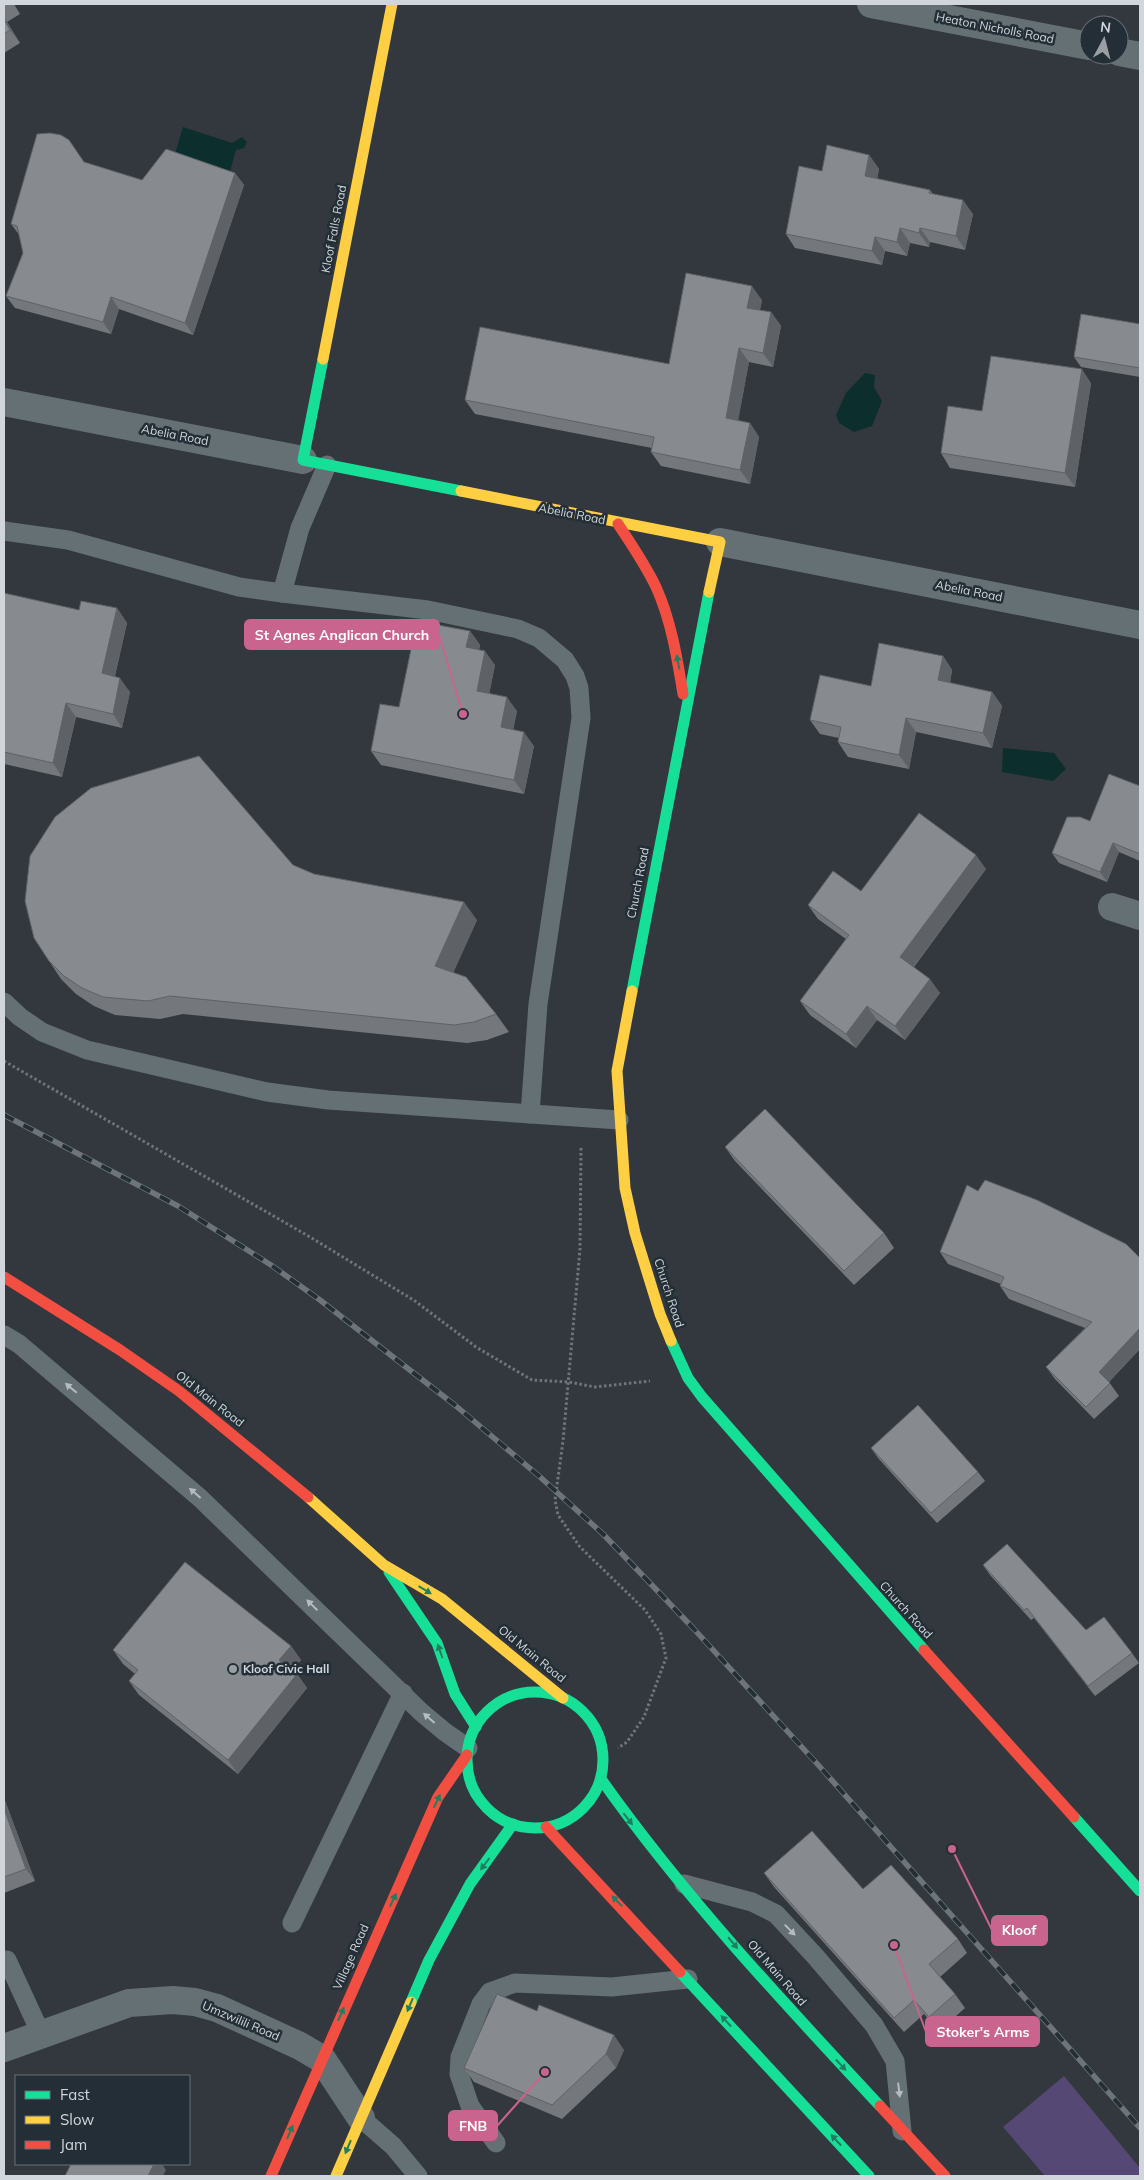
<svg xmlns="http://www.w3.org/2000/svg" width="1144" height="2180" font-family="Mulish,sans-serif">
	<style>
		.green { fill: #554874 }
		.water { fill: #0c2e2d }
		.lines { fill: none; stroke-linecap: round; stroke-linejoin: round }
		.path { stroke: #6e767a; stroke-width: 3; stroke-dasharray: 2.5 2.5; stroke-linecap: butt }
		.lane { stroke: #647074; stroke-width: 19 }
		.street { stroke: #647074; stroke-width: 28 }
		.fast { stroke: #16e098; stroke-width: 11 }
		.slow { stroke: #ffcf43; stroke-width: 11 }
		.jam { stroke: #f24e42; stroke-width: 11 }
		.rail-casing { stroke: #6e7579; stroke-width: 5.5 }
		.rail { stroke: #242e36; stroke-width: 4; stroke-dasharray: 11; stroke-linecap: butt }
		.wall { fill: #74787c }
		.shaded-wall { fill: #5e6165 }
		.building { fill: #878b90; stroke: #5e6165 }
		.oneway { fill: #1e7e62 }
		.oneway2 { fill: #b5bcc1 }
		.poi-dot { fill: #999fa4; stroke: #242e36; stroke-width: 2 }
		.labels { text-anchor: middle; stroke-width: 5; stroke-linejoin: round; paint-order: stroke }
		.street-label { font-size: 12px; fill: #d0d6db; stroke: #242e36 }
		.poi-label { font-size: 12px; font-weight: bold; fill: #d0d6db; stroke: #242e36; text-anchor: start }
		.leader { fill: none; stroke: #c8648e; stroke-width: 2 }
		.callout-dot { fill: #c8648e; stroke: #242e36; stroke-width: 2 }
		.callout { fill: #c8648e; stroke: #c8648e; stroke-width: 2 }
		.callout-label { font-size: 14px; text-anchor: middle; font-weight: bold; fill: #fff }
	</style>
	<rect width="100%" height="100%" fill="#32383d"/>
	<path class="green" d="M1064 2076 1140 2168V2176H1045L1003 2127Z"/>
	<g class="water">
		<path d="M183 127 232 143 242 137 247 142 244 148 236 150 230 171 175 154Z"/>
		<path d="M865 373 875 375 874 387 882 401 872 426 854 432 839 423 836 415 846 393Z"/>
		<path d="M1003 748 1054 753 1066 769 1053 781 1002 772Z"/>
	</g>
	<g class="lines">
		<g class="path">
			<path d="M4 1061 310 1237 415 1301 476 1347 532 1380 569 1382 595 1387 650 1381"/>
			<path d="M581 1148 580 1249 563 1441 555 1500 558 1515 580 1547 645 1610 661 1634 666 1658 644 1717 627 1742 618 1748"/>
		</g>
		<g class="lane">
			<path d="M4 531 68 540 239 587 282 593 300 528 327 465"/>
			<path d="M282 593 428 610 518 629 539 638 565 660 575 676 579 688 581 718 538 1004 530 1114"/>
			<path d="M4 1002 20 1017 42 1032 87 1050 267 1092 328 1100 619 1120"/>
			<path d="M4 1335 19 1344 200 1498 421 1712 445 1732 468 1748"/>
			<path d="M684 1884 752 1902 776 1914 815 1956 874 2025 895 2061 902 2131"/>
			<path d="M292 1923 403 1693"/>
			<path d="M7 1960 41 2034"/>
			<path d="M361 2118 393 2146 418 2176"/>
			<path d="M496 2143 470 2106 459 2074 460 2057 481 2004 490 1992 515 1983 612 1987 688 1979"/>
		</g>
		<g class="street">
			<path d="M871 4 1089 46"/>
			<path d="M1119 52 1140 56"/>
			<path d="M4 402 303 460"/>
			<path d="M720 542 1140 625"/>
			<path d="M1112 907 1140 916"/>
			<path d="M4 2048 129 2003 173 2000 195 2002 217 2008 300 2046 322 2059 361 2118"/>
		</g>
		<g class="fast">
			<path d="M323 359 303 460 461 491"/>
			<path d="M632 991 709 592"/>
			<path d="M671 1341 688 1378 702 1397 924 1650"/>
			<path d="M389 1572 437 1643 455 1694 476 1727"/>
			<circle cx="535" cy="1760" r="68"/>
			<path d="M601 1779C683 1895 783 2002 880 2106"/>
			<path d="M1074 1817 1140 1891"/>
			<path d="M680 1972 869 2176"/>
			<path d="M411 2002 429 1960 470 1884 513 1824"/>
		</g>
		<g class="slow">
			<path d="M323 359 392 4"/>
			<path d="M461 491 720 542 709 592"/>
			<path d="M632 991 617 1071 625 1188 635 1233 660 1314 671 1341"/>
			<path d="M308 1497 384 1565 442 1599 563 1698"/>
			<path d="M336 2176 411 2002"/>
		</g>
		<g class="jam">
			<path d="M618 524C631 544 645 564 656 587 671 620 677 657 683 694"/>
			<path d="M4 1277 120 1350 179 1391 308 1497"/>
			<path d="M924 1650 1074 1817"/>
			<path d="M546 1827 680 1972"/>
			<path d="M880 2106 945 2176"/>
			<path d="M271 2176 438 1797 467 1755"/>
		</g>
		<defs>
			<path id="rail" d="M4 1115 178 1206 271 1265 320 1300 456 1406 539 1476 603 1534 693 1628 821 1768 1140 2128"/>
		</defs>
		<use href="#rail" class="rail-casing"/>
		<use href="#rail" class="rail"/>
	</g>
	<g class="wall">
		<path d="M4 4H14L20 14 7 22 20 43 4 53Z"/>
		<path d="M869 155 879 169 877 179 930 190 933 194 973 214 965 250 930 242 929 247 910 243 907 256 885 251 882 265 795 248 786 234 822 171Z"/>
		<path d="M84 162 142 180 235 173 244 185 193 335 119 309 111 334 15 308 6 296 23 253 20 236 11 224Z"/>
		<path d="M762 300 760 310 771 312 781 326 773 367 749 362 738 420 750 423 759 437 750 484 661 466 651 452 652 448 475 414 465 400 669 364Z"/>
		<path d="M1140 324V377L1081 367 1074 357Z"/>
		<path d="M1091 383 1075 487 950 468 941 453Z"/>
		<path d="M4 593 79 610 117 608 127 623 115 676 130 692 122 728 76 717 62 777 4 764Z"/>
		<path d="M470 631 480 645 479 650 495 665 489 694 517 711 513 730 534 746 524 794 381 765 371 751 399 707 435 640Z"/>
		<path d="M943 656 952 670 950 683 992 692 1002 706 992 748 916 732 909 769 848 757 838 742 839 738 820 734 810 720 871 686Z"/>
		<path d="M1140 786V861L1119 852 1107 882 1059 863 1052 853 1090 821Z"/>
		<path d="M293 865 314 874 477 920 453 973 496 1014 509 1032 487 1040 467 1043 183 1014 160 1019 115 1015 94 1006 76 994 61 979 49 961Z"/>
		<path d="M986 869 914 967 940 993 905 1040 877 1020 856 1048 810 1015 800 1001 846 939 818 919 808 905 861 891Z"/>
		<path d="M725 1147 884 1233 894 1248 854 1285 735 1161Z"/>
		<path d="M978 1191 1140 1258V1349L1109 1382 1119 1396 1094 1419 1055 1379 1046 1367 1085 1328 1009 1299 1000 1286 1001 1284 948 1264 940 1252Z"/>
		<path d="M871 1448 978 1472 985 1481 937 1523 878 1458Z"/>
		<path d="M983 1565 1086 1630 1132 1653 1139 1663 1095 1696 1034 1618 1031 1620 990 1575Z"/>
		<path d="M291 1646 301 1660 292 1670 297 1674 307 1688 238 1774 139 1695 129 1681 135 1674 123 1664 113 1650Z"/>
		<path d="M4 1798 35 1881 4 1893Z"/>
		<path d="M764 1873 863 1889 958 1939 967 1953 940 1977 955 1994 965 2008 939 2031 924 2014 904 2032 774 1887Z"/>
		<path d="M624 2050 616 2068 562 2119 474 2082 464 2068Z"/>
	</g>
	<g class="shaded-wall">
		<path d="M4 18 20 43 10 30Z"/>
		<path d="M869 155 879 169 875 190 865 176Z"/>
		<path d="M235 173 244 185 193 335 185 323Z"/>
		<path d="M963 200 973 214 965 250 956 236Z"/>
		<path d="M900 228 910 243 907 256 897 242Z"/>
		<path d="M920 228 930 242 929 247 919 233Z"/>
		<path d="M875 237 885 251 882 265 872 251Z"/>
		<path d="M752 286 762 300 757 322 747 308Z"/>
		<path d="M111 297 119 309 111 334 103 322Z"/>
		<path d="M771 312 781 326 773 367 763 353Z"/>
		<path d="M739 348 749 362 736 432 726 418Z"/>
		<path d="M1082 369 1091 383 1075 487 1065 473Z"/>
		<path d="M750 423 759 437 750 484 740 470Z"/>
		<path d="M117 608 127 623 112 688 102 673Z"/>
		<path d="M470 631 480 645 476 661 466 647Z"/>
		<path d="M485 651 495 665 487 706 477 691Z"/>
		<path d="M943 656 952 670 948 695 938 680Z"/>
		<path d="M120 678 130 692 122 728 113 714Z"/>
		<path d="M992 692 1002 706 992 748 983 733Z"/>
		<path d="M507 697 517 711 511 741 501 727Z"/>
		<path d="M66 703 76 717 62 777 53 763Z"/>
		<path d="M906 718 916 732 909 769 899 755Z"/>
		<path d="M524 732 534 746 524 794 514 780Z"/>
		<path d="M1113 843 1119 852 1107 882 1100 872Z"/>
		<path d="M976 855 986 869 910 971 900 957Z"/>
		<path d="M464 902 477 920 448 984 435 966Z"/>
		<path d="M930 979 940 993 905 1040 895 1026Z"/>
		<path d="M867 1006 877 1020 856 1048 846 1034Z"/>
		<path d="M1140 1328V1349L1107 1384 1099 1372Z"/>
		<path d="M291 1646 301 1660 289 1674 279 1660Z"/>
		<path d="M297 1674 307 1688 238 1774 228 1760Z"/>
		<path d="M4 1798 35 1881 26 1869 4 1809Z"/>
		<path d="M614 2035 624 2050 616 2068 606 2054Z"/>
		<path d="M154 2164H162L166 2170 163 2176H148Z"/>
	</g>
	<g class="building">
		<path d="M4 19 10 30 4 34Z"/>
		<path d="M50 133 61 135 69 140 84 162 142 180 166 149 235 173 185 323 111 297 103 322 6 296 23 253 17 226 11 224 37 134Z"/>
		<path d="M827 145 869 155 865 176 930 190 929 193 963 200 956 236 920 228 919 233 900 228 897 242 875 237 872 251 786 234 799 166 822 171Z"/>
		<path d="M686 273 752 286 747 308 771 312 763 353 739 348 726 418 750 423 740 470 651 452 654 437 465 400 480 327 669 364Z"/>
		<path d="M1081 314 1140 324V368L1074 357Z"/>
		<path d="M991 356 1082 369 1065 473 941 453 948 406 982 411Z"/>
		<path d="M4 593 79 610 81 601 117 608 102 673 120 678 113 714 66 703 53 763 4 752Z"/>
		<path d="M438 625 470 631 466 647 485 651 477 691 507 697 501 727 524 732 514 780 371 751 380 704 399 707 414 635 435 640Z"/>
		<path d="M879 643 943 656 938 680 992 692 983 733 906 718 899 755 838 742 841 727 810 720 820 675 871 686Z"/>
		<path d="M199 756 293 865 314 874 464 902 435 966 466 977 496 1014 474 1022 454 1025 170 996 148 1001 103 997 82 988 64 976 49 961 34 938 25 901 30 856 55 817 91 788Z"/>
		<path d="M1109 774 1140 786V854L1113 843 1100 872 1052 853 1067 817H1080L1090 821Z"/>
		<path d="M919 813 976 855 900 957 930 979 895 1026 867 1006 846 1034 800 1001 849 935 808 905 833 871 861 891Z"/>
		<path d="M765 1109 884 1233 844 1271 725 1147Z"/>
		<path d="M985 1180 1037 1200 1126 1244 1140 1258V1328L1099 1372 1110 1383 1086 1407 1046 1367 1092 1322 1000 1286 1004 1277 940 1252 967 1185 978 1191Z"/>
		<path d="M918 1405 978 1472 931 1513 871 1448Z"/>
		<path d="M1007 1544 1086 1630 1104 1617 1132 1653 1088 1686 1027 1608 1024 1610 983 1565Z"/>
		<path d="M185 1562 291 1646 279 1660 297 1674 228 1760 129 1681 138 1670 113 1650Z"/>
		<path d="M4 1809 26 1869 4 1877Z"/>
		<path d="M812 1831 863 1889 891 1865 958 1939 929 1964 955 1994 929 2017 914 2000 894 2018 764 1873Z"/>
		<path d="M497 1994 537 2011 539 2005 614 2035 606 2054 552 2105 464 2068Z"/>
		<path d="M71 2164H154L148 2176H65Z"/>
	</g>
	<defs><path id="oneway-solid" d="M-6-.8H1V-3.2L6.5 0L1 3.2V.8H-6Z" transform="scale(1.25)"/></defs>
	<g class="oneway">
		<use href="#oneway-solid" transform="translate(678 662) rotate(-101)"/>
		<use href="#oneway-solid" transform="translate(425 1590) rotate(31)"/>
		<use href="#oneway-solid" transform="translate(440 1651) rotate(-110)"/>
		<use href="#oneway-solid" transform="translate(437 1801) rotate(-64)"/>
		<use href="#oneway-solid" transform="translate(628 1819) rotate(52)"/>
		<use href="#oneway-solid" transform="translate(485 1864) rotate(127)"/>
		<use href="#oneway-solid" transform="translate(393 1900) rotate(-65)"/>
		<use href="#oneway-solid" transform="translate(617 1901) rotate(-134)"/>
		<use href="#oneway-solid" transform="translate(733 1943) rotate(50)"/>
		<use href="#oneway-solid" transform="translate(410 2005) rotate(113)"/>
		<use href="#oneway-solid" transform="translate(341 2014) rotate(-66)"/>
		<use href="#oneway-solid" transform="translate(726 2021) rotate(-133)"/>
		<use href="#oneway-solid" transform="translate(841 2065) rotate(47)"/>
		<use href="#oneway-solid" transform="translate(290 2132) rotate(-67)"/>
		<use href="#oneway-solid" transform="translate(836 2140) rotate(-133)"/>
		<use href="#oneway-solid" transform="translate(348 2147) rotate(113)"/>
	</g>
	<g class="oneway2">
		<use href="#oneway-solid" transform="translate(71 1388) rotate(-140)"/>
		<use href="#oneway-solid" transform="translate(195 1493) rotate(-139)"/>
		<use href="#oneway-solid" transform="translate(312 1605) rotate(-136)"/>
		<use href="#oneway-solid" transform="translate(429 1718) rotate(-139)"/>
		<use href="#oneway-solid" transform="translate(790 1930) rotate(46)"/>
		<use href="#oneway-solid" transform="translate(899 2090) rotate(83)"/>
	</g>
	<circle class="poi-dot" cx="233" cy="1669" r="5"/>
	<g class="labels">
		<g class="street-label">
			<text transform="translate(995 28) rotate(11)" y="4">Heaton Nicholls Road</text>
			<text transform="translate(334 229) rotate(-79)" y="4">Kloof Falls Road</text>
			<text transform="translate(175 435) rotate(11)" y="4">Abelia Road</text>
			<text transform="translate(572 514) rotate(11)" y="4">Abelia Road</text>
			<text transform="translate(969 591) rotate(11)" y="4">Abelia Road</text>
			<text transform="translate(638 883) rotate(-79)" y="4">Church Road</text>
			<text transform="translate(669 1293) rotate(72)" y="4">Church Road</text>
			<text transform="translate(210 1399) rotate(38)" y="4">Old Main Road</text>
			<text transform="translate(906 1610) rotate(48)" y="4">Church Road</text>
			<text transform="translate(532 1654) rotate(39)" y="4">Old Main Road</text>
			<text transform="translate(351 1957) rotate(-66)" y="4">Village Road</text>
			<text transform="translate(777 1973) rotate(49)" y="4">Old Main Road</text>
			<text transform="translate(241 2021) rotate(23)" y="4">Umzwilili Road</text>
		</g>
		<g class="poi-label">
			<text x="243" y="1673">Kloof Civic Hall</text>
		</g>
	</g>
	<path class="leader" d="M463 714L439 635M952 1849L992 1930M894 1945L926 2032M545 2072L497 2126"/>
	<g class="callout-dot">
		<circle cx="463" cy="714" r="5"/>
		<circle cx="952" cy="1849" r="5"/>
		<circle cx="894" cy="1945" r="5"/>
		<circle cx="545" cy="2072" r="5"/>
	</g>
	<g class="callout">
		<rect x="245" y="620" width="194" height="29" rx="5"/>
		<rect x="992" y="1916" width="55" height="29" rx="5"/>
		<rect x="926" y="2017" width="113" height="29" rx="5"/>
		<rect x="449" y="2111" width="48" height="29" rx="5"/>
	</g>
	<g class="callout-label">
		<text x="342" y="640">St Agnes Anglican Church</text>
		<text x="1019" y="1935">Kloof</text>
		<text x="983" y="2037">Stoker's Arms</text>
		<text x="473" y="2131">FNB</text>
	</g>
	<rect width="1144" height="2180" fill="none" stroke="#d0d6db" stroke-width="10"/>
	<rect x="15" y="2075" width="175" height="90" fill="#242e36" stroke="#697178"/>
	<rect x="25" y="2091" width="25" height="8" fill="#16e098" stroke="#697178"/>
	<text x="60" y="2100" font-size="15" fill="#d0d6db">Fast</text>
	<rect x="25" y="2116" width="25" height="8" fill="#ffcf43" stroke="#697178"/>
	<text x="60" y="2125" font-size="15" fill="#d0d6db">Slow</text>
	<rect x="25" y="2141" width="25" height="8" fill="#f24e42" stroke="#697178"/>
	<text x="60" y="2150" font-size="15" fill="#d0d6db">Jam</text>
	<g transform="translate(1104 40) rotate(7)"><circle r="24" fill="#242e36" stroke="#697178"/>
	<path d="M0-4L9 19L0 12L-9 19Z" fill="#999fa4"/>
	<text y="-8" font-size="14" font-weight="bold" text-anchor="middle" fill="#d0d6db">N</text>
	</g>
</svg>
